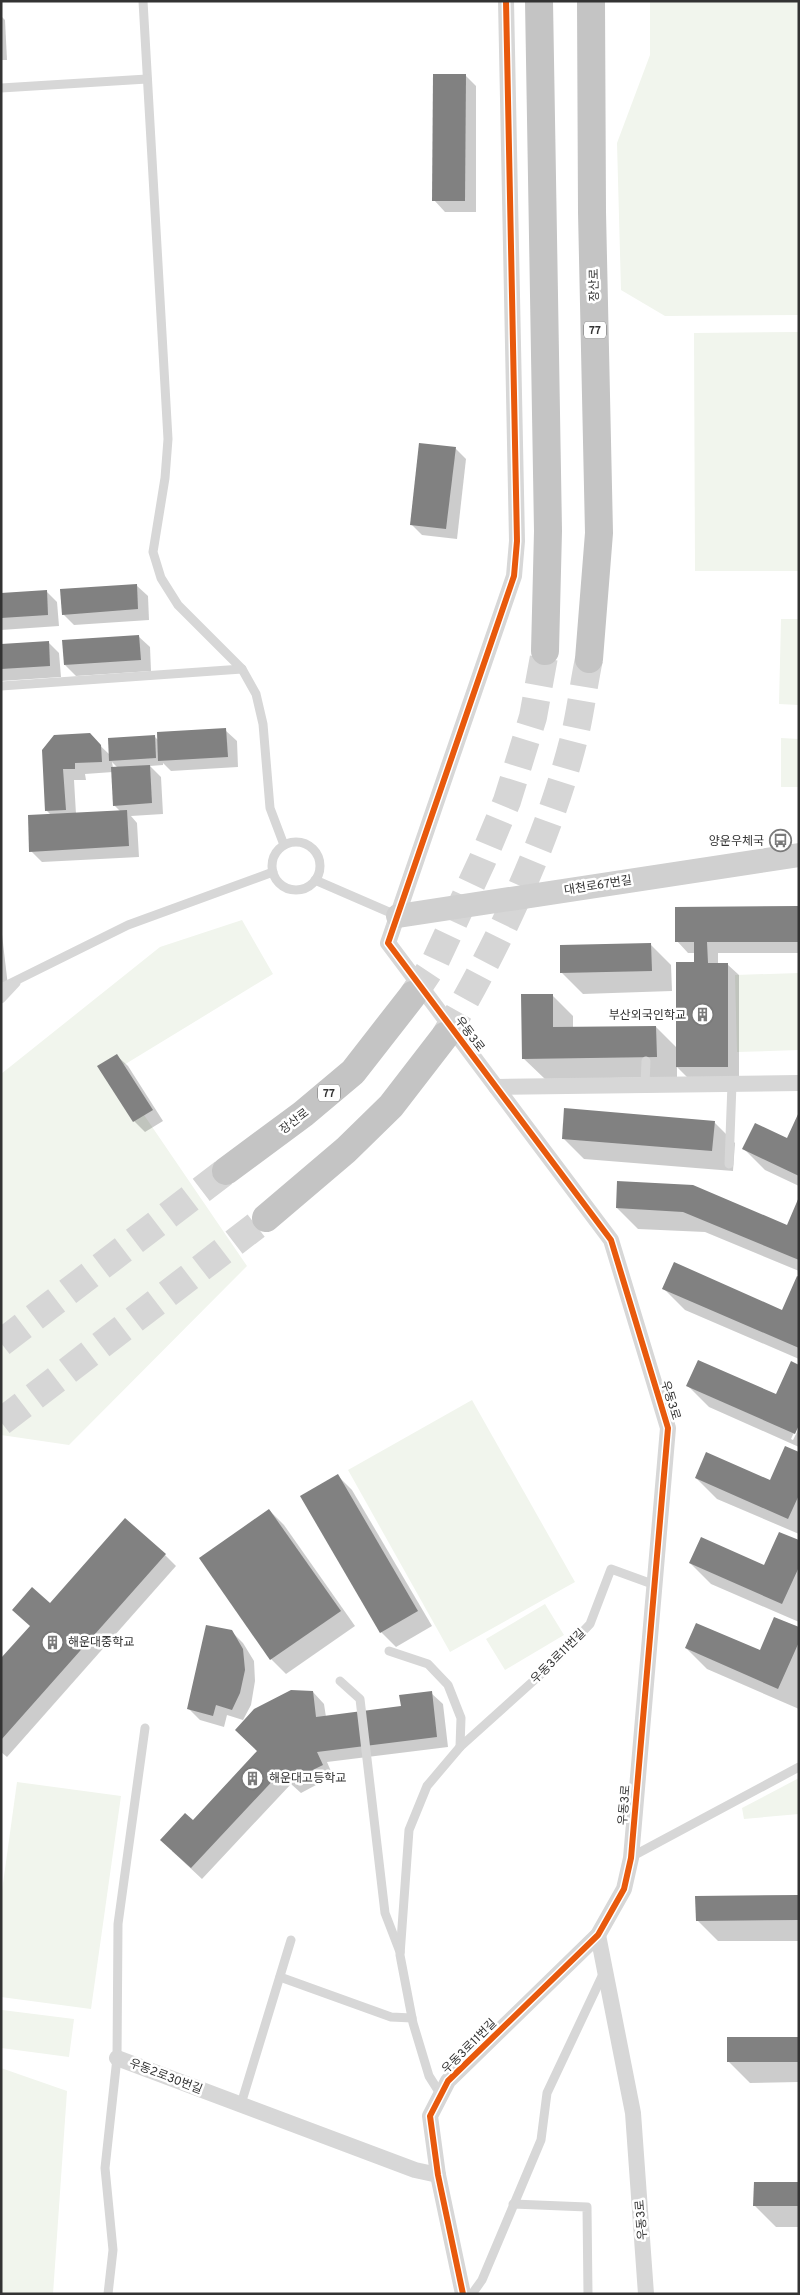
<svg xmlns="http://www.w3.org/2000/svg" width="800" height="2295" font-family="Overpass,'Noto Sans KR',sans-serif">
	<style>
		.green { fill: #f1f5ed }
		.shadow { fill: #0003; fill-rule: evenodd }
		.building { fill: #818181 }
		.lines { fill: none; stroke-linecap: round; stroke-linejoin: round }
		.highway-tunnel { stroke: #d6d6d6; stroke-width: 28; stroke-dasharray: 28 14; stroke-linecap: butt }
		.lane { stroke: #d7d7d7; stroke-width: 9 }
		.street { stroke: #d7d7d7; stroke-width: 16 }
		.secondary { stroke: #d0d0d0; stroke-width: 24 }
		.highway { stroke: #c4c4c4; stroke-width: 28 }
		.cycleway-casing { stroke: #fff; stroke-width: 9 }
		.cycleway { stroke: #e8590c; stroke-width: 6 }
		.labels { text-anchor: middle; stroke-width: 5; stroke-linejoin: round; paint-order: stroke }
		.shield { fill: #fff; stroke: #707070; stroke-width: 1 }
		.shield-label { font-size: 11px; font-weight: bold; fill: #333 }
		.street-label { font-size: 12px; fill: #333; stroke: #fff }
		.poi-label { font-size: 12px; fill: #333; stroke: #fff; text-anchor: end }
	</style>
	<rect width="100%" height="100%" fill="#fff"/>
	<g class="green">
		<path d="M650 1H799V315L665 316 621 290 617 143 650 55Z"/>
		<path d="M799 332V571H695L694 333Z"/>
		<path d="M781 619H799V705L779 704Z"/>
		<path d="M781 738 799 739V787H781Z"/>
		<path d="M242 920 273 974 114 1071 247 1266 69 1445 1 1435V1074L160 947Z"/>
		<path d="M799 973V1050L737 1052 735 975Z"/>
		<path d="M472 1400 575 1582 450 1652 348 1470Z"/>
		<path d="M545 1604 564 1635 505 1670 486 1639Z"/>
		<path d="M799 1778V1814L744 1819 742 1808Z"/>
		<path d="M17 1782 121 1796 91 2009 1 1997V1898Z"/>
		<path d="M2 2010 74 2019 69 2057 1 2048Z"/>
		<path d="M1 2068 67 2091 53 2294H1Z"/>
	</g>
	<g class="shadow">
		<path d="M1 16 5 20 7 60H1Z"/>
		<path d="M465 75 476 86V212H445L434 200Z"/>
		<path d="M455 448 466 459 457 539 422 535 411 524Z"/>
		<path d="M136 585 148 596 149 620 74 625 63 614Z"/>
		<path d="M46 591 57 602 59 626 1 630V594Z"/>
		<path d="M138 636 150 647 151 671 76 676 65 665Z"/>
		<path d="M48 642 59 653 61 677 1 681V645Z"/>
		<path d="M225 730 237 741 238 767 171 771 163 763V765L150 766 161 777 163 814 131 816 137 823 139 857 42 862 31 851 51 815 47 811 54 736 89 735 110 755 154 736 158 740ZM112 762 118 768H113ZM113 772 114 805 121 812 76 814 74 780H86L85 774Z"/>
		<path d="M799 908V953H718V964H727L739 975V1078H688L677 1067V1077L545 1079 523 1058 552 995 573 1016V1028L656 1027 677 1048 695 963V953H688L677 941Z"/>
		<path d="M1 926 8 986 1 987Z"/>
		<path d="M650 944 671 965 672 991 583 994 562 973Z"/>
		<path d="M116 1055 128 1066 163 1121 145 1132 134 1121Z"/>
		<path d="M799 1115V1186L765 1170 744 1149 787 1140Z"/>
		<path d="M714 1122 735 1143 733 1171 584 1159 563 1138Z"/>
		<path d="M619 1182 788 1226 799 1200V1271L705 1232 638 1229 617 1208Z"/>
		<path d="M799 1278V1359L685 1310 664 1289 783 1311Z"/>
		<path d="M688 1386 776 1396 799 1422 791 1439 793 1440 799 1428V1447L709 1407Z"/>
		<path d="M799 1454V1534L717 1499 696 1478 771 1481Z"/>
		<path d="M338 1476 352 1490 432 1626 396 1647 381 1632Z"/>
		<path d="M269 1510 284 1525 355 1626 286 1674 271 1659Z"/>
		<path d="M799 1542V1622L711 1584 690 1563 765 1567Z"/>
		<path d="M165 1555 176 1566 7 1757 1 1752V1660L50 1604Z"/>
		<path d="M799 1629V1709L707 1669 686 1648 760 1652Z"/>
		<path d="M231 1631 243 1643 254 1661 255 1681 251 1705 243 1720 227 1715 224 1727 200 1720 189 1709Z"/>
		<path d="M313 1692 324 1704 326 1717 402 1707 431 1693 443 1704 448 1747 327 1762 333 1776 301 1793 291 1784 202 1879 172 1851 193 1822Z"/>
		<path d="M799 1897V1941H718L697 1920Z"/>
		<path d="M799 2038V2082L750 2083 729 2062Z"/>
		<path d="M799 2183V2227H776L755 2206Z"/>
	</g>
	<g class="building">
		<path d="M433 74H466L465 201H432Z"/>
		<path d="M419 443 456 447 446 529 410 525Z"/>
		<path d="M137 584 138 609 62 615 60 589Z"/>
		<path d="M47 590 48 615 1 618V593Z"/>
		<path d="M139 635 141 660 64 665 62 640Z"/>
		<path d="M49 641 50 666 1 669V644Z"/>
		<path d="M226 728 228 757 158 761 157 732Z"/>
		<path d="M90 733 101 745 102 762 75 763V769H63L66 810 45 811 42 750 54 735Z"/>
		<path d="M155 735 156 758 109 761 108 738Z"/>
		<path d="M150 765 152 803 113 806 111 767Z"/>
		<path d="M127 810 129 846 29 852 28 815Z"/>
		<path d="M799 906V942H707L708 963H728V1067H676V962H694V942H675V907Z"/>
		<path d="M651 943 652 971 560 973V945Z"/>
		<path d="M521 994H553V1027L656 1026 657 1057 522 1059Z"/>
		<path d="M117 1054 153 1110 133 1122 97 1066Z"/>
		<path d="M564 1108 715 1121 712 1151 562 1139Z"/>
		<path d="M799 1112V1176L742 1149 755 1123 787 1138Z"/>
		<path d="M617 1181 693 1185 787 1225 799 1197V1260L683 1212 616 1208Z"/>
		<path d="M674 1262 782 1310 797 1276 799 1277V1348L662 1289Z"/>
		<path d="M698 1360 776 1394 791 1361 799 1365V1425L795 1434 686 1386Z"/>
		<path d="M785 1446 799 1452V1495L788 1519 695 1478 706 1452 770 1480Z"/>
		<path d="M338 1474 418 1611 380 1633 300 1496Z"/>
		<path d="M269 1509 341 1611 270 1660 199 1558Z"/>
		<path d="M125 1518 166 1554 1 1740V1658L30 1626 12 1610 32 1587 50 1603Z"/>
		<path d="M779 1532 799 1540V1567L782 1604 689 1563 701 1537 764 1565Z"/>
		<path d="M774 1617 799 1627V1642L778 1689 685 1648 696 1623 760 1650Z"/>
		<path d="M206 1625 232 1630 243 1649 245 1670 240 1693 232 1710 216 1705 213 1716 187 1709Z"/>
		<path d="M291 1690 313 1691 316 1717 401 1706 399 1695 432 1691 437 1737 317 1752 323 1765 288 1782 279 1774 191 1868 160 1840 185 1813 193 1820 257 1751 235 1730 254 1709Z"/>
		<path d="M799 1895V1920L696 1921 695 1896Z"/>
		<rect x="727" y="2037" width="72" height="25"/>
		<path d="M754 2182H799V2206H753Z"/>
	</g>
	<g class="lines">
		<g class="highway-tunnel">
			<path d="M413 995 435 962 482 861 507 801 533 717 545 651"/>
			<path d="M445 1036C499 944 551 835 576 730 581 707 584 683 589 659"/>
			<path d="M1 1343 226 1171"/>
			<path d="M1 1422 266 1218"/>
		</g>
		<g class="lane">
			<path d="M143 1 168 439 165 478 153 552 161 578 178 605 242 669 256 694 263 724 270 808 284 845"/>
			<path d="M1 88 147 79"/>
			<path d="M1 686 242 669"/>
			<circle cx="296" cy="866" r="24"/>
			<path d="M315 880 398 916"/>
			<path d="M1 988 128 925 273 872"/>
			<path d="M1 999 16 983"/>
			<path d="M645 1085 646 1061"/>
			<path d="M729 1164 732 1084"/>
			<path d="M389 1651 428 1664 448 1685 461 1718 460 1747"/>
			<path d="M340 1681 360 1699 385 1913 400 1952"/>
			<path d="M631 1857 799 1767"/>
			<path d="M280 1977 391 2017 412 2018"/>
			<path d="M441 2095 429 2076 413 2023 400 1955 409 1830 427 1786 460 1747 550 1666 590 1624 611 1569 655 1585"/>
			<path d="M241 2104 291 1940"/>
			<path d="M513 2204 587 2207 588 2294"/>
			<path d="M108 2294 113 2250 105 2168 117 2058 118 1924 145 1728"/>
			<path d="M472 2294 482 2280 541 2140 547 2093 604 1972"/>
		</g>
		<g class="street">
			<path d="M496 1087 799 1083"/>
			<path d="M598 1935 633 2113 646 2294"/>
			<path d="M117 2058 415 2170 438 2175"/>
			<path d="M463 2294 438 2175 430 2116 448 2081 598 1935 624 1889 631 1858 668 1428 611 1240 388 943 514 576 517 541 506 1"/>
		</g>
		<path class="secondary" d="M398 916 799 855"/>
		<g class="highway">
			<path d="M539 1 548 531 545 651"/>
			<path d="M589 659 599 533 592 212 591 1"/>
			<path d="M226 1171 303 1114 353 1072 413 995"/>
			<path d="M266 1218 346 1150 391 1106 445 1036"/>
		</g>
		<defs>
			<path id="cycleway" d="M463 2294 438 2175 430 2116 448 2081 598 1935 624 1889 631 1858 668 1428 611 1240 388 943 514 576 517 541 506 1"/>
		</defs>
		<use href="#cycleway" class="cycleway-casing"/>
		<use href="#cycleway" class="cycleway"/>
	</g>
	<defs>
		<symbol id="bus-ring" viewBox="-11 -11 22 22"><circle r="9.5" fill="#fff" stroke="#7a7a7a" stroke-width="1.5"/><path d="M-5-6H5V4H4V6H2V4H-2V6H-4V4H-5ZM-3.5-4V0h7V-4ZM-3.5 1.2v1.5H-2V1.2ZM2 1.2v1.5H3.5V1.2Z" fill="#7a7a7a"/></symbol>
		<symbol id="building-ring" viewBox="-11 -11 22 22"><circle r="9.5" fill="#fff" stroke="#7a7a7a" stroke-width="1.5"/><path d="M-4-6H4V6H1V3H-1V6H-4ZM-2.5-4.3h1.7v1.8h-1.7ZM.8-4.3h1.7v1.8H.8ZM-2.5-1h1.7V.8h-1.7ZM.8-1h1.7V.8H.8Z" fill="#7a7a7a"/></symbol>
	</defs>
	<g fill-rule="evenodd">
		<use href="#bus-ring" x="768" y="828" width="25" height="25"/>
		<use href="#building-ring" x="690" y="1002" width="25" height="25"/>
		<use href="#building-ring" x="40" y="1630" width="25" height="25"/>
		<use href="#building-ring" x="240" y="1766" width="25" height="25"/>
	</g>
	<g class="labels">
		<g class="shield">
			<rect x="584" y="321.5" width="22" height="17" rx="4"/>
			<rect x="318" y="1084.5" width="22" height="17" rx="4"/>
		</g>
		<g class="shield-label">
			<text x="595" y="334">77</text>
			<text x="329" y="1097">77</text>
		</g>
		<g class="street-label">
			<text transform="translate(594 285) rotate(-91)" y="4">장산로</text>
			<text transform="translate(598 885) rotate(-9)" y="4">대천로67번길</text>
			<text transform="translate(470 1034) rotate(53)" y="4">우동3로</text>
			<text transform="translate(294 1121) rotate(-37)" y="4">장산로</text>
			<text transform="translate(671 1400) rotate(73)" y="4">우동3로</text>
			<text transform="translate(558 1656) rotate(-45)" y="4">우동3로11번길</text>
			<text transform="translate(624 1805) rotate(-85)" y="4">우동3로</text>
			<text transform="translate(469 2046) rotate(-45)" y="4">우동3로11번길</text>
			<text transform="translate(166 2076) rotate(21)" y="4">우동2로30번길</text>
			<text transform="translate(641 2220) rotate(-94)" y="4">우동3로</text>
		</g>
		<g class="poi-label">
			<text x="764" y="845">양운우체국</text>
			<text x="686" y="1019">부산외국인학교</text>
			<text x="68" y="1646" text-anchor="start">해운대중학교</text>
			<text x="269" y="1782" text-anchor="start">해운대고등학교</text>
		</g>
	</g>
	<rect width="800" height="2295" fill="none" stroke="#333333" stroke-width="5"/>
</svg>
